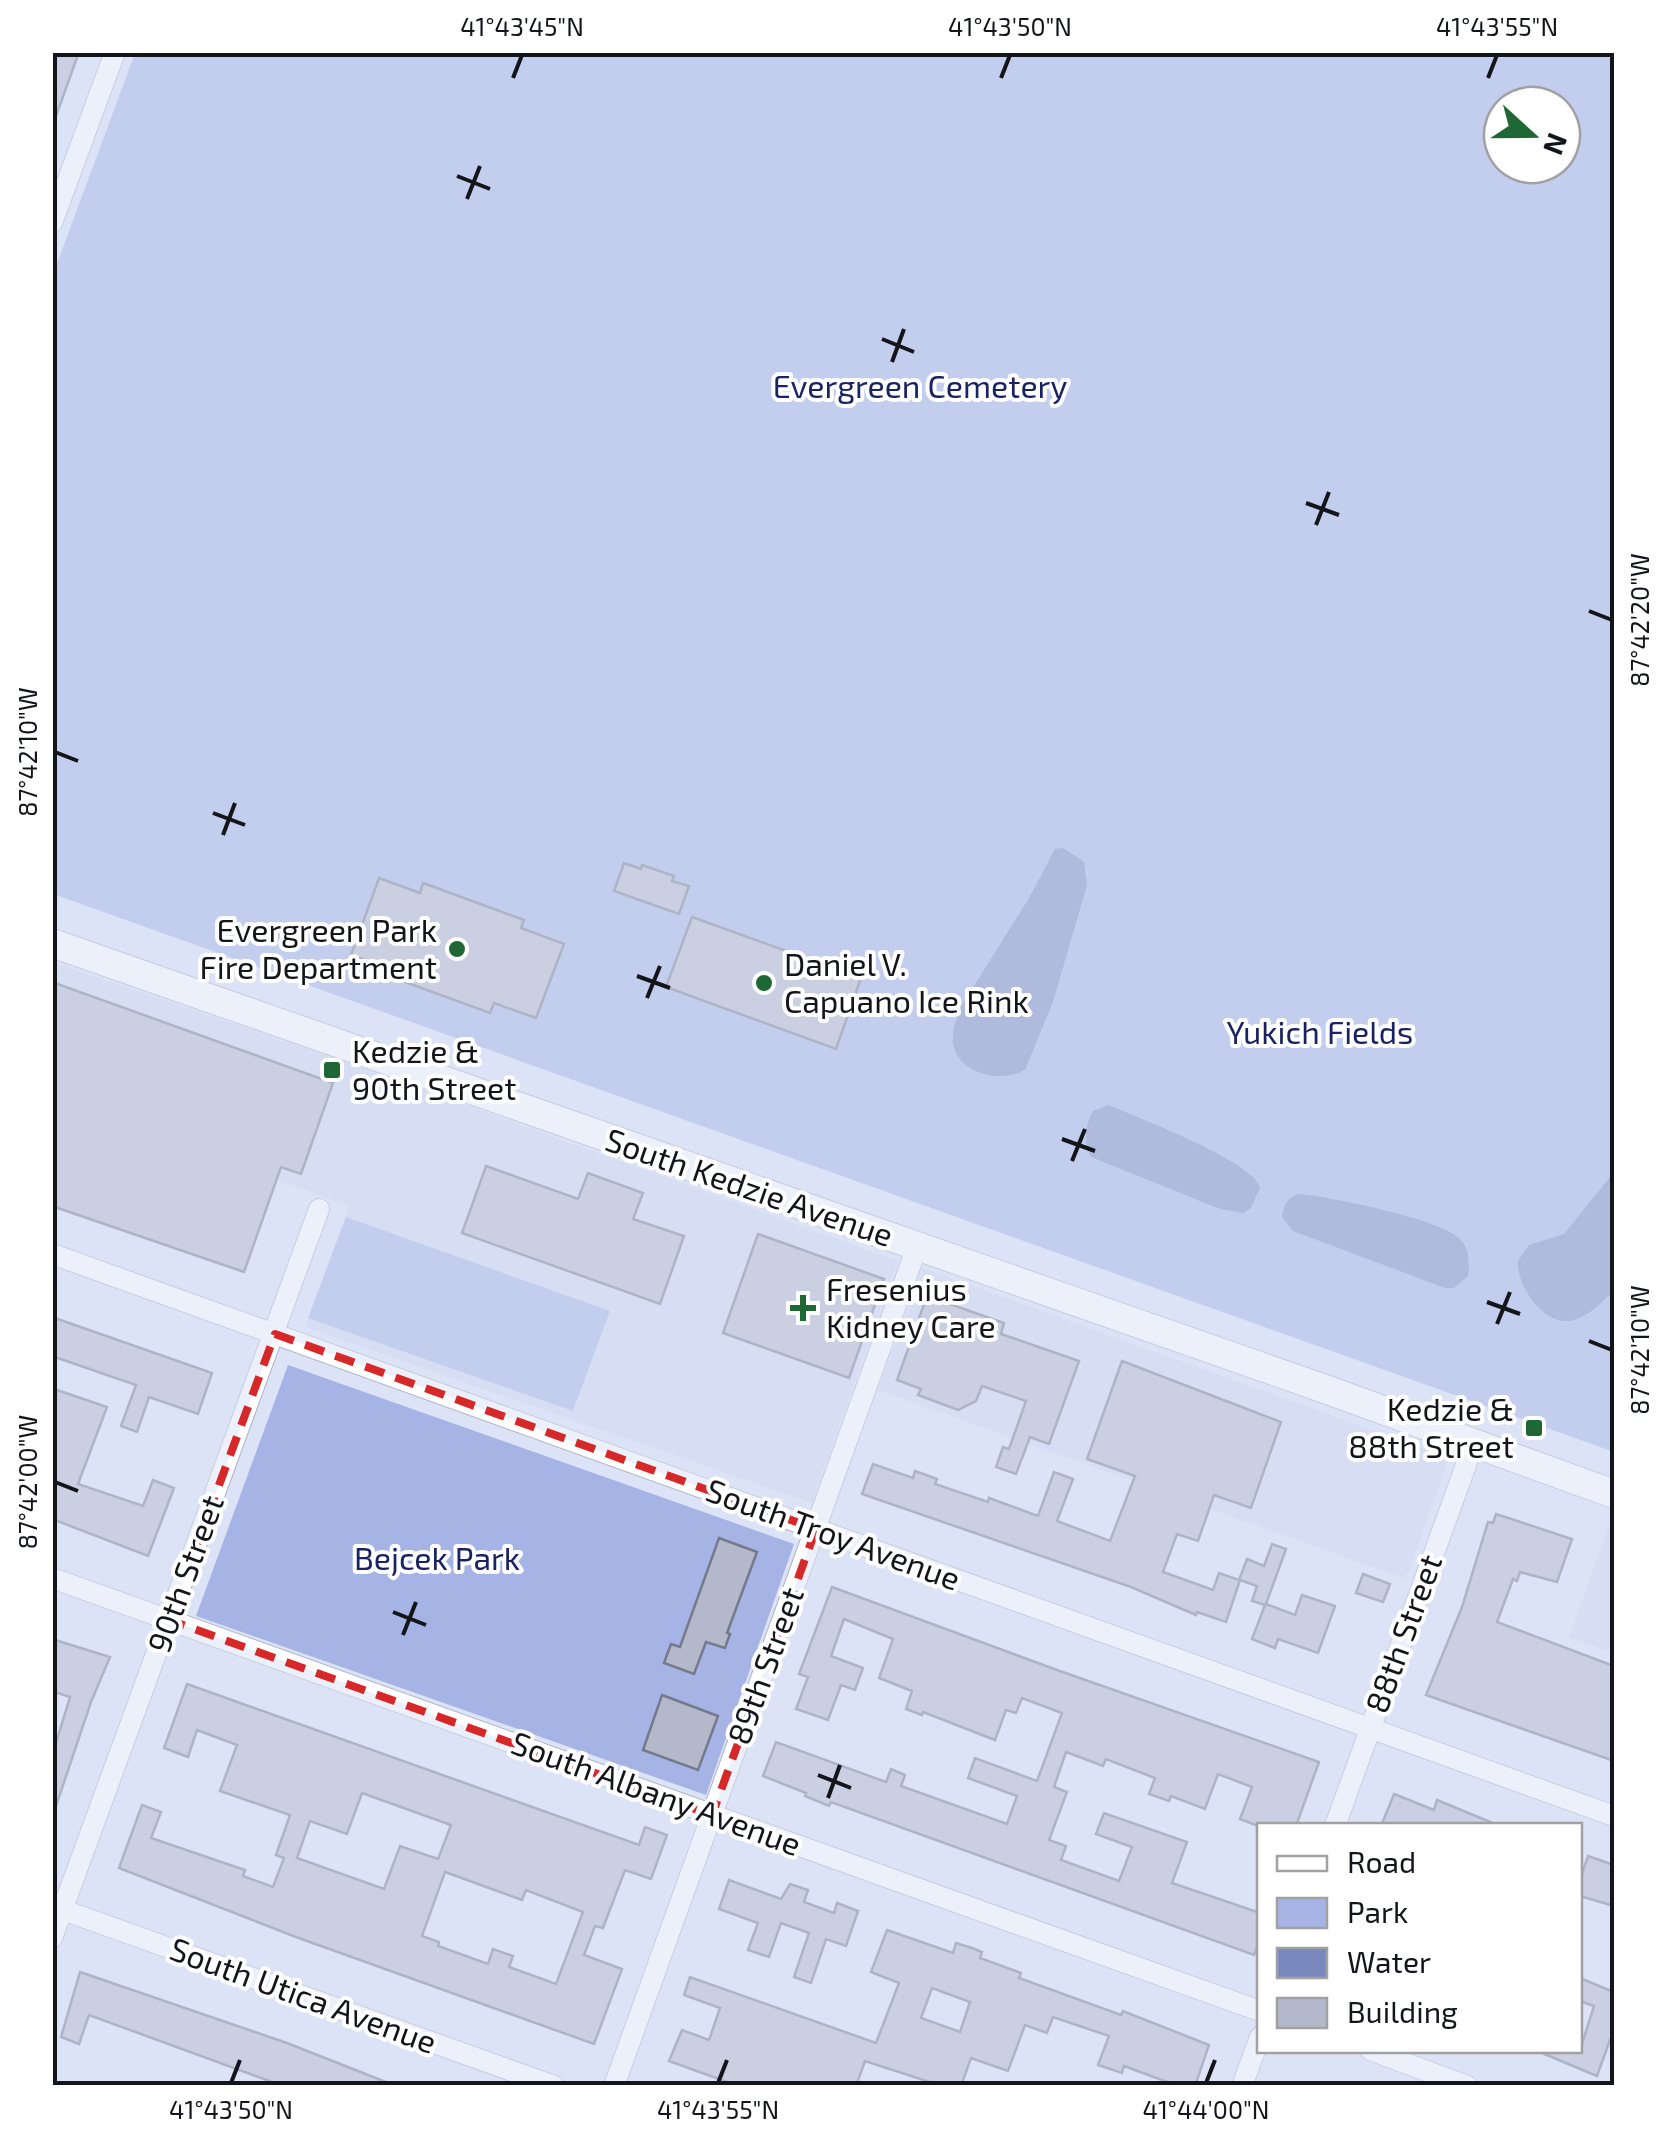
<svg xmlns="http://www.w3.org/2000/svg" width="1667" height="2138" font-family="'Exo 2',sans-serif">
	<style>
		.built { fill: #d0d8f2 }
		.green { fill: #a5b4e4; fill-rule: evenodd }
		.water { fill: #7988bc }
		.building { fill: #b3b8cb; stroke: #747a8b; stroke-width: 2.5; fill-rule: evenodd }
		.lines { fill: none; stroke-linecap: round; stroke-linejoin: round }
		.minor-casing { stroke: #adb3c5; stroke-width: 22 }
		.major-casing { stroke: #adb3c5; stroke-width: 30 }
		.minor { stroke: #fff; stroke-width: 20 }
		.major { stroke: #fff; stroke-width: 28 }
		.marked { fill: none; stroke: #d62828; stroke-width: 8; stroke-dasharray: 20 12; stroke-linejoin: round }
		.ticks { fill: none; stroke: #13151b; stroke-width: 4 }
		.poi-dot { fill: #1f6835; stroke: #fff; stroke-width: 4 }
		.labels { text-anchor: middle; stroke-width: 8; stroke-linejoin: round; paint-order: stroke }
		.park-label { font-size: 32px; fill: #1a2362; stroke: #fff }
		.poi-label { font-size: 32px; fill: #13151b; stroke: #fff; text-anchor: start }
		.street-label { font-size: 32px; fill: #13151b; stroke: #fff }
		.neatline { fill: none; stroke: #13151b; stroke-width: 4 }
		.ticks-label { font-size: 25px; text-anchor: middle; fill: #13151b }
	</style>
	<rect width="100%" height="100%" fill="#dde3f6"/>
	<g class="built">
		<path d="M52 962 354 1065 898 1261 812 1503 305 1327 349 1206 53 1097Z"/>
		<path d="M923 1268 1449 1458 1406 1579 878 1390Z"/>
		<path d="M1612 1516 1614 1517V1639L1610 1652 1569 1637Z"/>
	</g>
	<g class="green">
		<path d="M135 53H1614V1452L53 894 52 277ZM1502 105H1562V165H1502Z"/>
		<path d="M346 1217 610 1311 573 1411 308 1318Z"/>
		<path d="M288 1365 794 1544 706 1795 196 1616Z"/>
	</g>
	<g class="water">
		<path d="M1063 848 1084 862 1087 885 1053 1002 1025 1070C1002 1083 959 1075 953 1044 951 1031 957 1017 962 1005L1029 898 1055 849Z"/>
		<path d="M1109 1105C1140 1119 1249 1159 1260 1187L1251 1208 1243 1213 1220 1209 1091 1157C1083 1143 1085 1125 1093 1111Z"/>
		<path d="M1614 1172V1290C1603 1302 1586 1319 1569 1321 1542 1324 1516 1284 1518 1261L1529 1245 1564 1234Z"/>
		<path d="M1300 1194C1330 1197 1441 1219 1460 1239 1469 1248 1470 1264 1468 1276L1454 1288H1445L1293 1231 1282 1217C1284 1204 1288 1197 1300 1194Z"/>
	</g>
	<g class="building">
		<path d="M52 52H79L55 119H52Z"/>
		<path d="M624 863 641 869 642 865 674 876 672 881 689 886 679 914 614 891Z"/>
		<path d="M379 878 420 893 423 883 524 920 521 928 564 944 536 1018 494 1003 490 1013 391 977 394 970 351 955Z"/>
		<path d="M692 917 861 978 836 1049 666 987Z"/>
		<path d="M52 982 333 1083 301 1174 281 1167 244 1272 52 1206Z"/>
		<path d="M486 1166 578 1199 588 1173 643 1193 633 1219 684 1236 660 1304 462 1233Z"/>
		<path d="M758 1234 884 1279 849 1378 723 1333Z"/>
		<path d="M927 1296 1004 1323 1001 1334 1079 1361 1049 1444 1030 1437 1016 1474 996 1467 1003 1447 1009 1449 1026 1401 982 1386 976 1401 958 1410 918 1395 921 1389 897 1380Z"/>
		<path d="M52 1317 212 1373 198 1414 149 1397 137 1432 121 1426 136 1385 52 1356Z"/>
		<path d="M1122 1361 1281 1422 1251 1508 1214 1495 1198 1541 1177 1534 1163 1572 1213 1590 1219 1573 1239 1580 1247 1559 1264 1566 1272 1544 1286 1549 1266 1604 1295 1615 1302 1595 1335 1606 1318 1653 1278 1639 1275 1648 1252 1639 1265 1605 1252 1601 1257 1586 1240 1580 1226 1622 1197 1612 1196 1615 1131 1587 862 1494 873 1464 913 1478 915 1471 937 1479 935 1484 988 1502 989 1498 1038 1516 1054 1472 1073 1479 1057 1521 1110 1541 1135 1476 1087 1459Z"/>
		<path d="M57 1390 107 1407 78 1484 143 1506 153 1480 174 1488 148 1556 52 1519V1404Z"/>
		<path d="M1496 1514 1572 1539 1557 1582 1520 1572 1517 1581 1513 1579 1497 1622 1614 1666V1761L1426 1695 1462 1607 1488 1522 1493 1523Z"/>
		<path d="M719 1538 757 1552 727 1633 730 1634 725 1648 706 1642 694 1674 664 1663 671 1644 680 1647Z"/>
		<path d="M1363 1574 1390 1584 1383 1602 1356 1593Z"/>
		<path d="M832 1587 1057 1670 1319 1762 1296 1826H1258L1240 1819 1252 1787 1218 1774 1205 1809 1171 1796 1169 1801 1149 1794 1155 1778 1106 1759 1103 1766 1066 1752 1054 1787 1067 1792 1049 1840 1066 1846 1061 1860 1119 1881 1132 1847 1096 1834 1104 1813 1187 1842 1172 1883 1260 1913V1939L1254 1955 831 1802 829 1806 805 1796 806 1793 763 1776 776 1742 886 1782 891 1769 905 1775 901 1786 1007 1824 1017 1796 968 1778 975 1758 1037 1781 1062 1713 1022 1698 1016 1713 1006 1710 995 1740 923 1712 922 1715 906 1709 912 1691 879 1678 893 1639 844 1619 831 1656 863 1668 855 1690 841 1685 828 1720 796 1709 808 1677 799 1674Z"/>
		<path d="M52 1639 110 1657 91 1702 54 1812 52 1756 70 1697 52 1691Z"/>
		<path d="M187 1684 639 1845 645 1827 667 1835 651 1879 625 1870 603 1928 595 1926 584 1955 622 1969 594 2044 296 1937 119 1868 142 1805 161 1812 151 1838 245 1870 243 1876 273 1887 284 1858 276 1855 290 1815 220 1791 237 1745 197 1730 188 1757 164 1748ZM362 1793 451 1825 438 1859 400 1846 384 1889 297 1858 310 1821 347 1834ZM445 1872 522 1900 526 1890 583 1912 556 1984 509 1967 513 1956 493 1949 488 1964 438 1946 439 1942 422 1936Z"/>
		<path d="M662 1695 718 1716 698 1770 643 1750Z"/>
		<path d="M1394 1794 1434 1810 1437 1800 1500 1826H1381Z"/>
		<path d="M1588 1856 1614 1865V1906L1580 1896V1880Z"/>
		<path d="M729 1880 781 1899 790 1884 808 1890 804 1902 834 1913 837 1903 858 1911 846 1946 826 1939 811 1983 794 1977 809 1933 781 1923 769 1957 748 1950 758 1923 719 1909Z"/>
		<path d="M887 1930 953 1953 956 1943 972 1948 982 1952 980 1958 1021 1973 1019 1978 1121 2015 1123 2011 1209 2045 1195 2086H1178L1124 2066 1122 2073 1098 2065 1109 2036 1053 2017 1047 2033 1025 2025 1008 2071 971 2058 961 2086H942L865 2061 856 2086H738L669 2061 682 2030 709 2040 720 2008 684 1995 690 1977 876 2043 899 1983 871 1972ZM932 1988 970 2002 960 2032 921 2018Z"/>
		<path d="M80 1972 287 2043 396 2086H283L89 2015 79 2044 61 2037Z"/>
		<path d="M1580 1978 1614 1992V2029L1597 2076 1542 2053 1580 2050 1594 2006 1580 2001Z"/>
	</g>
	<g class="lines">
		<defs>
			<g id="minor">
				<path d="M52 223 115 52"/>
				<path d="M52 1254 1614 1816"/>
				<path d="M52 1578 1260 2011"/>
				<path d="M1335 1826 1474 1443"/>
				<path d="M52 1906 554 2086"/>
				<path d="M52 1938 319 1209"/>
				<path d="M1370 2050 1467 2086"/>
				<path d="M614 2086 917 1247"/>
				<path d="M1242 2086 1260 2037"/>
			</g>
			<path id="major" d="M52 943 1325 1389 1614 1494"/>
		</defs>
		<use href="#minor" class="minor-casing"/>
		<use href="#major" class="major-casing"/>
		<use href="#minor" class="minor"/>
		<use href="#major" class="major"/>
	</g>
	<path d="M0 0H1667V2138H0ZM275 1334 816 1529 712 1815 169 1620Z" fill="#dde3f6" fill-opacity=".55" fill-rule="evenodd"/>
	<path class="marked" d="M275 1334 816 1529 712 1815 169 1620Z"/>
	<path class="ticks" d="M513 78 522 55M1001 78 1010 55M1488 78 1497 55M457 176 490 189M467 199 480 166M882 339 914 352M892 362 904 329M1306 503 1339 515M1316 525 1329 492M1589 611 1612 620M55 752 78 761M213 813 245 825M223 835 235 803M637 976 670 988M647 998 660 966M1062 1139 1095 1151M1072 1161 1085 1129M1487 1302 1520 1314M1497 1324 1510 1292M1589 1341 1612 1350M55 1482 78 1491M393 1612 426 1625M403 1635 416 1602M818 1775 851 1788M828 1798 840 1765M231 2083 240 2060M718 2083 727 2060M1206 2083 1215 2060"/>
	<g class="poi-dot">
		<circle cx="457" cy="949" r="10"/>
		<circle cx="764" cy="983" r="10"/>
		<rect x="322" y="1060" width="20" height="20" rx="5"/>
		<path d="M798 1293h10v10h10v10h-10v10h-10v-10h-10v-10h10z"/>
		<rect x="1524" y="1418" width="20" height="20" rx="5"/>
	</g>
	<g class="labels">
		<g class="park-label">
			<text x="920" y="398">Evergreen Cemetery</text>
			<text x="1320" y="1044">Yukich Fields</text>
			<text x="437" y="1570">Bejcek Park</text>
		</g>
		<g class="poi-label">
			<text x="437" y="942" text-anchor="end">Evergreen Park<tspan x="437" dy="37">Fire Department</tspan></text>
			<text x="784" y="976">Daniel V.<tspan x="784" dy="37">Capuano Ice Rink</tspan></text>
			<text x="352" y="1063">Kedzie &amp;<tspan x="352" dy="37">90th Street</tspan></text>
			<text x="826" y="1301">Fresenius<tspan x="826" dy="37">Kidney Care</tspan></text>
			<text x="1514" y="1421" text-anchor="end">Kedzie &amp;<tspan x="1514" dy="37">88th Street</tspan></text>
		</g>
		<g class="street-label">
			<text transform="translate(749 1188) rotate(19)" y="11">South Kedzie Avenue</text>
			<text transform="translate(833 1535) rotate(20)" y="11">South Troy Avenue</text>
			<text transform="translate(186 1574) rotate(-70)" y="11">90th Street</text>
			<text transform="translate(1404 1634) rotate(-70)" y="11">88th Street</text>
			<text transform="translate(766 1666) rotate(-70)" y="11">89th Street</text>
			<text transform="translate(656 1794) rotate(20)" y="11">South Albany Avenue</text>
			<text transform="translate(303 1996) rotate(20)" y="11">South Utica Avenue</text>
		</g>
	</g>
	<rect width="1667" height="2138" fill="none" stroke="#ffffff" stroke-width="110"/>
	<rect x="1257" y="1823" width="325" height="230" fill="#ffffff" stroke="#a1a1a4" stroke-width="2.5"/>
	<rect x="1277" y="1856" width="50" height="15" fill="#ffffff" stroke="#a1a1a4" stroke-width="2.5"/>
	<text x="1347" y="1873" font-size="30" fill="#13151b">Road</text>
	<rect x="1277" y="1898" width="50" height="30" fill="#a5b4e4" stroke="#a1a1a4" stroke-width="2.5"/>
	<text x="1347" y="1923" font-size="30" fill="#13151b">Park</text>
	<rect x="1277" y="1948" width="50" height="30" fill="#7988bc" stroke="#a1a1a4" stroke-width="2.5"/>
	<text x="1347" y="1973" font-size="30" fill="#13151b">Water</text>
	<rect x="1277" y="1998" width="50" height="30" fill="#b3b8cb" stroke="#a1a1a4" stroke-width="2.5"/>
	<text x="1347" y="2023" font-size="30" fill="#13151b">Building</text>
	<g transform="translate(1532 135) rotate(111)"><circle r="48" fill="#ffffff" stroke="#a1a1a4" stroke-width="2.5"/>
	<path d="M0-8L18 38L0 25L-18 38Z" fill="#1f6835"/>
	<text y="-15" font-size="28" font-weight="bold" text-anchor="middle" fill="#13151b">N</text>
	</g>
	<rect x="55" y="55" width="1557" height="2028" class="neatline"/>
	<g class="ticks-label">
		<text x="522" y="36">41°43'45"N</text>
		<text x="1010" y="36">41°43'50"N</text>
		<text x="1497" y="36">41°43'55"N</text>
		<text transform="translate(1640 620) rotate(-90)" y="9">87°42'20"W</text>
		<text transform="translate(28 752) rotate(-90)" y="9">87°42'10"W</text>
		<text transform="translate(1640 1350) rotate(-90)" y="9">87°42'10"W</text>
		<text transform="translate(28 1482) rotate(-90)" y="9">87°42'00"W</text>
		<text x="231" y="2119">41°43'50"N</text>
		<text x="718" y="2119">41°43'55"N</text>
		<text x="1206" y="2119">41°44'00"N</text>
	</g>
</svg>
